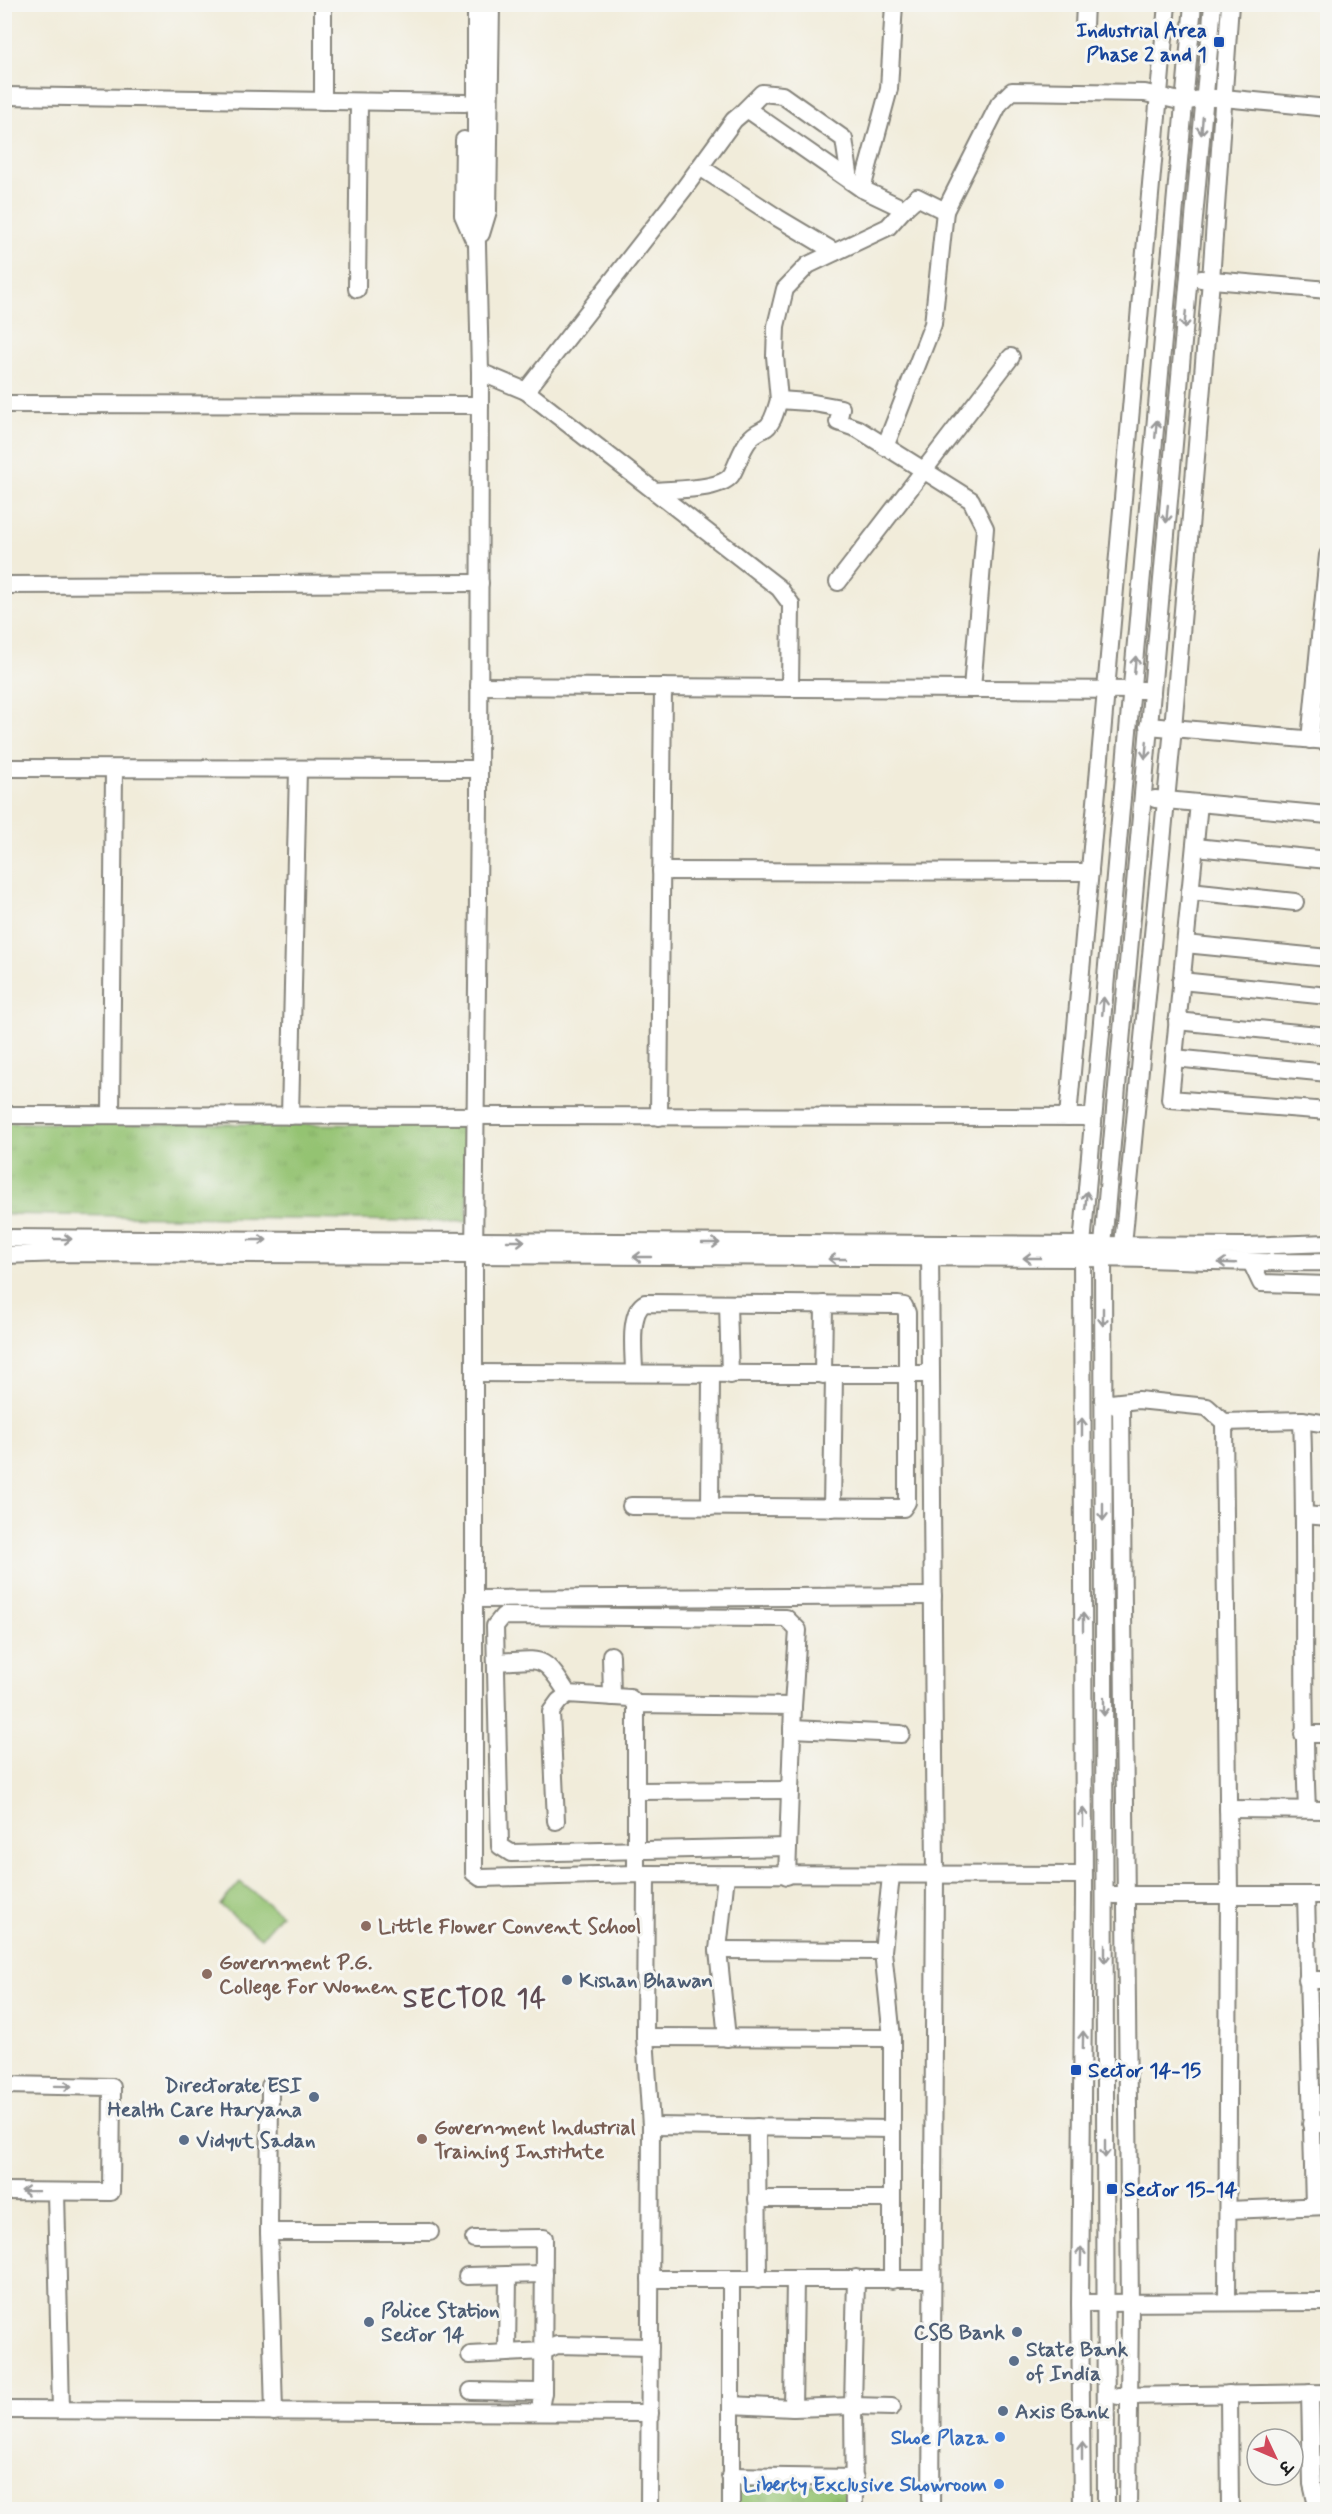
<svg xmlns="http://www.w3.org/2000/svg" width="1332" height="2514" font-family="Mynerve,'Playpen Sans Deva',sans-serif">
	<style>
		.grass { fill: url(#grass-tufts); stroke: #587047; stroke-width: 1.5 }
		.garden { fill: #94c372; stroke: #587047; stroke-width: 1.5 }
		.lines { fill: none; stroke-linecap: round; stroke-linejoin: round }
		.minor-casing { stroke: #86847b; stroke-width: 20 }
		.minor { stroke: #fff; stroke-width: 16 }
		.oneway { stroke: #999 }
		.transit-dot { fill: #1a4fb4; stroke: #f6f6f2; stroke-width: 2 }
		.education-dot { fill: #8d6e63; stroke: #f6f6f2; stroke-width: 2 }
		.service-dot { fill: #5c6f8a; stroke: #f6f6f2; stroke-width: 2 }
		.shop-dot { fill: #3f7fe0; stroke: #f6f6f2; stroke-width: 2 }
		.labels { text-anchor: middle; stroke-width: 6; stroke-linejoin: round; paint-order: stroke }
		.transit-label { font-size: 21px; font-weight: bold; fill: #164399; stroke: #f6f6f2; text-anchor: start }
		.education-label { font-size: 21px; font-weight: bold; fill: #785e54; stroke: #f6f6f2; text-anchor: start }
		.service-label { font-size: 21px; font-weight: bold; fill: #4e5e75; stroke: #f6f6f2; text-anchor: start }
		.shop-label { font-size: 21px; font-weight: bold; fill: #366cbe; stroke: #f6f6f2; text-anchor: end }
		.district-label { font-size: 27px; font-weight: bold; letter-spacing: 1.5px; fill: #5f4c54; stroke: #f6f6f2 }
	</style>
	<defs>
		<pattern id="grass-tufts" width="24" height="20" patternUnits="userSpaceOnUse" patternTransform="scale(1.5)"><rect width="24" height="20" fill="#94c372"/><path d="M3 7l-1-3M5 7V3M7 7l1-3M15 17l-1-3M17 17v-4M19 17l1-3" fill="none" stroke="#7fa762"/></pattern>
	</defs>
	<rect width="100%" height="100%" fill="#f6f6f2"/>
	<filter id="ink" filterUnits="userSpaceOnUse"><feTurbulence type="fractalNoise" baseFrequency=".0167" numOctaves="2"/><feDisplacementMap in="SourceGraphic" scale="12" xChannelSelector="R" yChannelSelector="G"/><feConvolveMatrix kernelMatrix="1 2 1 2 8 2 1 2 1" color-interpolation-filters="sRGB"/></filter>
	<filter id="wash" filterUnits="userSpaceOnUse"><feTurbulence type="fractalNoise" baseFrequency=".008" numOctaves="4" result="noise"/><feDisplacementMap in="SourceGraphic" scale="24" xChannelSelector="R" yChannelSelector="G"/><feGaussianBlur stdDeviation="1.35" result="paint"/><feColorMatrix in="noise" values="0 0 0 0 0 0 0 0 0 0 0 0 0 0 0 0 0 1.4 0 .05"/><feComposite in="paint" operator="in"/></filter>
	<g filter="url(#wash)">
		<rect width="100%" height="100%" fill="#f1ecda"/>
		<g class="grass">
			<path d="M5 1123 469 1125 467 1222 5 1214Z"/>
			<path d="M737 2484 847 2485V2509L736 2510Z"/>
		</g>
		<path class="garden" d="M240 1882 281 1914 261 1938 220 1905Z"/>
	</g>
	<g filter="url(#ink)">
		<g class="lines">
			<defs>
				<g id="minor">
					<path d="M323 4V101"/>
					<path d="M476 4V202L480 372 479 804 474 1256V1873L481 1878 636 1874 1083 1875"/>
					<path d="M1084 27 1085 4"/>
					<path d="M4 96 465 103"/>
					<path d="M744 111 762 93 782 95 844 139 850 180"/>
					<path d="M464 140 463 215 473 238"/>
					<path d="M700 167 778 218 835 252"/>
					<path d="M862 189 889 89 894 4"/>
					<path d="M481 234 488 211 491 4"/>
					<path d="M1201 279 1328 290"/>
					<path d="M357 289 359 102"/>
					<path d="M480 372 526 391"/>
					<path d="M779 400 775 356 776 326 785 289 808 265 888 227 904 209"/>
					<path d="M4 404 480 405"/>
					<path d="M885 447 933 324 945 211"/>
					<path d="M656 491C674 489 722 491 732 474 738 463 741 450 749 440 753 434 758 432 764 429 773 425 776 409 779 400L808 402 841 408 838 422 858 429 971 500 985 528 972 689"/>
					<path d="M838 582 1011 357"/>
					<path d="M4 585 480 583"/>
					<path d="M479 686 1144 690"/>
					<path d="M790 688 791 604 779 588 526 391 683 190 734 120 747 109 862 189 904 209 917 197 945 211 999 104 1012 91 1145 93 1184 102 1205 98H1223L1328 108"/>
					<path d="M1148 726 1328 741"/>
					<path d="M1310 740 1328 555"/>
					<path d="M4 768 479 769"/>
					<path d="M1155 799 1328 815"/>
					<path d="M1199 803 1170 1099 1328 1111"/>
					<path d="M1195 847 1328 860"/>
					<path d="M661 871 1090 872"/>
					<path d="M1190 891 1295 902"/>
					<path d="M1185 944 1328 958"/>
					<path d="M1181 981 1328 996"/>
					<path d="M1177 1021 1328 1036"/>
					<path d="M1174 1058 1328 1073"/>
					<path d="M4 1115 1093 1117"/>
					<path d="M111 1115 114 769"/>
					<path d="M290 1116 298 769"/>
					<path d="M659 1117 663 687"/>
					<path d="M1068 1117 1167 4"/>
					<path d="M4 1238 1246 1246 1328 1243"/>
					<path d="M1123 1245 1173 728 1211 280 1230 4"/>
					<path d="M930 1248 935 1876 931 2510"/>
					<path d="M4 1255 63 1253C402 1256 741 1258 1080 1258 1163 1258 1245 1264 1328 1262"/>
					<path d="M1252 1264 1261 1283 1328 1285"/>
					<path d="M728 1304 730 1375"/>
					<path d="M474 1373C626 1373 779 1375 931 1374"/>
					<path d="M823 1375 824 1304"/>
					<path d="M1103 1399 1121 1409 1130 2304 1128 2510"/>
					<path d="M1111 1403 1138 1400 1207 1407 1224 1422 1302 1420 1328 1424"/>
					<path d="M1302 1420C1307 1550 1301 1680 1307 1809"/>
					<path d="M1224 1422 1229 1893 1227 2302"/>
					<path d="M631 1506 903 1508 907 1502V1313L904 1306 898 1305 645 1303C628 1312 634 1354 634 1372"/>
					<path d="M710 1507 711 1375"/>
					<path d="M832 1508 834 1375"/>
					<path d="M1305 1515 1328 1517"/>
					<path d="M473 1599 933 1596"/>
					<path d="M611 1655 612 1697"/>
					<path d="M496 1662C543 1660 542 1653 568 1694"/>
					<path d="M792 1729 901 1734"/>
					<path d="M1303 1734H1328"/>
					<path d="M636 1791 790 1790"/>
					<path d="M1228 1809 1328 1810"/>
					<path d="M556 1821 551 1712 559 1701 568 1694 630 1698 636 1704"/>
					<path d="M788 1847 511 1853 500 1846 495 1626 503 1616 786 1618 798 1630 793 1706"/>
					<path d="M636 1874V1704L793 1706 787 1876"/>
					<path d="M646 1874 645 2037 651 2126 649 2510"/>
					<path d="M726 1875 718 1950 727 2038"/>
					<path d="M891 1876 883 1951 892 2038V2280"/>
					<path d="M1114 1895H1328"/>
					<path d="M1306 1895 1314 2206"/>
					<path d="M718 1950 883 1951"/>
					<path d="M1307 1980H1328"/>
					<path d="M645 2037 892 2038"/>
					<path d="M4 2085 112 2087 111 2192 4 2191"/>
					<path d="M1311 2124H1328"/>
					<path d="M651 2126 892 2129"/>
					<path d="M757 2127 758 2280"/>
					<path d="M56 2192 61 2410"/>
					<path d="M757 2199H892"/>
					<path d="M1228 2210 1328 2206"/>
					<path d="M269 2232 270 2086"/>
					<path d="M474 2239 544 2238 543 2392"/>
					<path d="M467 2276 544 2274"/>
					<path d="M650 2279H932"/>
					<path d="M1080 2303 1328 2302"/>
					<path d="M507 2353 508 2275"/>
					<path d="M470 2355 544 2351 557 2345 650 2347"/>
					<path d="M471 2391 543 2392 541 2403"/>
					<path d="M1310 2393 1312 2484 1318 2510"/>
					<path d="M1229 2394 1230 2510"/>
					<path d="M1118 2396 1328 2393"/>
					<path d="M731 2405 793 2408 853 2406 892 2407"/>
					<path d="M793 2408 795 2280"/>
					<path d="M4 2410 650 2413"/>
					<path d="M274 2412 269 2232H430"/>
					<path d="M730 2476 855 2478"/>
					<path d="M731 2510V2279"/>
					<path d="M854 2510 853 2406 856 2278"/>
					<path d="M1082 2510 1080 2303 1084 1896 1082 1245 1193 4"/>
					<path d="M1106 2510 1103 1245 1213 4"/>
				</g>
			</defs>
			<use href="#minor" class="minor-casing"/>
			<use href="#minor" class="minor"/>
		</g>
		<defs><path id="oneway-shaft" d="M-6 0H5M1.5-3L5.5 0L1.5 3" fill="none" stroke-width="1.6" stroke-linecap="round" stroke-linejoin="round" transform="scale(1.5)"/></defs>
		<g class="oneway">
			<use href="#oneway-shaft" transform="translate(1202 126) rotate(95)"/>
			<use href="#oneway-shaft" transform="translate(1185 320) rotate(95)"/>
			<use href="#oneway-shaft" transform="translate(1156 429) rotate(-85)"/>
			<use href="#oneway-shaft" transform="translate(1167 514) rotate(95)"/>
			<use href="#oneway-shaft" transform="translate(1135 665) rotate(-85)"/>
			<use href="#oneway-shaft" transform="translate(1146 750) rotate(95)"/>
			<use href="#oneway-shaft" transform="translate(1103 1006) rotate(-85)"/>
			<use href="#oneway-shaft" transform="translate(1086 1200) rotate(-85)"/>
			<use href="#oneway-shaft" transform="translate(63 1239)"/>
			<use href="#oneway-shaft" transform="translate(258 1240)"/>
			<use href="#oneway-shaft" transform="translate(516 1241)"/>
			<use href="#oneway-shaft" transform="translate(711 1243)"/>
			<use href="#oneway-shaft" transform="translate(642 1257) rotate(-180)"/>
			<use href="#oneway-shaft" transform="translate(1032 1258) rotate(180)"/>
			<use href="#oneway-shaft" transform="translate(837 1259) rotate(180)"/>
			<use href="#oneway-shaft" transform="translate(1227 1263) rotate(-178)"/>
			<use href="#oneway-shaft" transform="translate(1103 1317) rotate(90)"/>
			<use href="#oneway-shaft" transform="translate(1082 1427) rotate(-90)"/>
			<use href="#oneway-shaft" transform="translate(1103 1512) rotate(90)"/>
			<use href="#oneway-shaft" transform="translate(1083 1622) rotate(-90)"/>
			<use href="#oneway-shaft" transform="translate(1104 1707) rotate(90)"/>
			<use href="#oneway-shaft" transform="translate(1083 1817) rotate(-90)"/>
			<use href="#oneway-shaft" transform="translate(1105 1954) rotate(90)"/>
			<use href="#oneway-shaft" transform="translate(1083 2040) rotate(-89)"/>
			<use href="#oneway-shaft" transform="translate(63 2086) rotate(1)"/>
			<use href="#oneway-shaft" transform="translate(1105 2149) rotate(90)"/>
			<use href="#oneway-shaft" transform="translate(30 2191) rotate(-179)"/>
			<use href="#oneway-shaft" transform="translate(1081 2256) rotate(-89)"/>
			<use href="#oneway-shaft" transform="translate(1082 2451) rotate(-90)"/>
		</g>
	</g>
	<g class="transit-dot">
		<rect x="1213" y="36" width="12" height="12" rx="3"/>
		<rect x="1070" y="2064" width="12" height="12" rx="3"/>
		<rect x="1106" y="2183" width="12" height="12" rx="3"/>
	</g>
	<g class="education-dot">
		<circle cx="366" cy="1926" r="6"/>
		<circle cx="207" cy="1974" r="6"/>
		<circle cx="422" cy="2139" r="6"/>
	</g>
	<g class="service-dot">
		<circle cx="567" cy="1980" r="6"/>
		<circle cx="314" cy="2097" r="6"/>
		<circle cx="184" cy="2140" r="6"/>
		<circle cx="369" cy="2322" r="6"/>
		<circle cx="1017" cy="2332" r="6"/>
		<circle cx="1014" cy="2361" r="6"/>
		<circle cx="1003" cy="2411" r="6"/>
	</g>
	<g class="shop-dot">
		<circle cx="1000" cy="2437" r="6"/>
		<circle cx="999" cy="2484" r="6"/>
	</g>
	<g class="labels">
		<g class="transit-label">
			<text x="1207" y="37" text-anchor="end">Industrial Area<tspan x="1207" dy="24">Phase 2 and 1</tspan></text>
			<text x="1088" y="2077">Sector 14-15</text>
			<text x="1124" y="2196">Sector 15-14</text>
		</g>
		<g class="education-label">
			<text x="378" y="1933">Little Flower Convent School</text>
			<text x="219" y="1969">Government P.G.<tspan x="219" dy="24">College For Women</tspan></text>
			<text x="434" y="2134">Government Industrial<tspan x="434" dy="24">Training Institute</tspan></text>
		</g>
		<g class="service-label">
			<text x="579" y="1987">Kishan Bhawan</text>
			<text x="302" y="2092" text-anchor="end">Directorate ESI<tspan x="302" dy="24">Health Care Haryana</tspan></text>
			<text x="196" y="2147">Vidyut Sadan</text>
			<text x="381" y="2317">Police Station<tspan x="381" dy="24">Sector 14</tspan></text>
			<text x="1005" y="2339" text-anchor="end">CSB Bank</text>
			<text x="1026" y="2356">State Bank<tspan x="1026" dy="24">of India</tspan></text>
			<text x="1015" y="2418">Axis Bank</text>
		</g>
		<g class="shop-label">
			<text x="988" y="2444">Shoe Plaza</text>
			<text x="987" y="2491">Liberty Exclusive Showroom</text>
		</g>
		<g class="district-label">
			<text x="475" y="2007">SECTOR 14</text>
		</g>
	</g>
	<rect width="1332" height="2514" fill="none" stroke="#f6f6f2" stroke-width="24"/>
	<g transform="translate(1275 2457) rotate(134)"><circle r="28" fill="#f6f6f2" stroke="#9f9f9c" stroke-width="1.5"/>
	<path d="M0-4.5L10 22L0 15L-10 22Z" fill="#d1495b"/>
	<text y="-9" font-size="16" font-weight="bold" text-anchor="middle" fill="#1c1c1c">उ</text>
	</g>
</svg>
